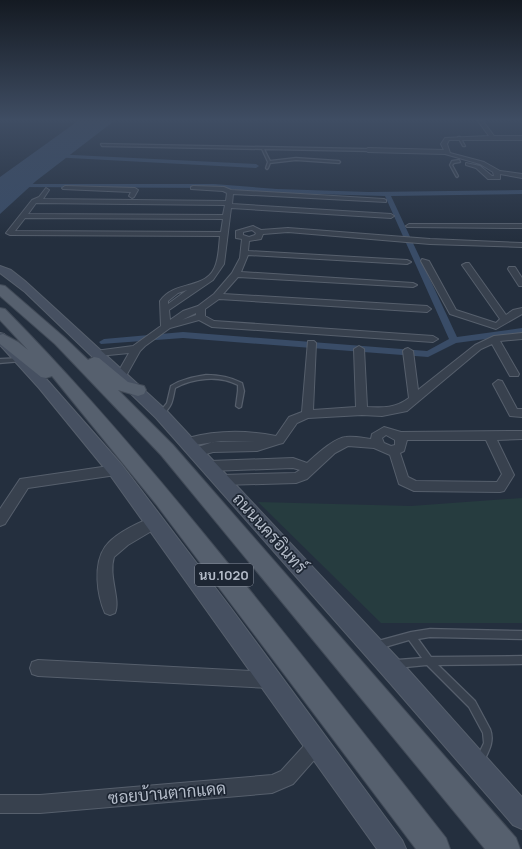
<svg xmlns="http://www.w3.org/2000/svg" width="522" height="849" font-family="Manrope,Sarabun,sans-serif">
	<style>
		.green { fill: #263c3f }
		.water { fill: #394c67 }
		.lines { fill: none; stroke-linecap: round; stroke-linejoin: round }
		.canal { fill: #394c67; fill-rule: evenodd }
		.lane-casing { stroke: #565f6c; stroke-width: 2.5 }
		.street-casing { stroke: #565f6c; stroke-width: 2 }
		.secondary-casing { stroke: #565f6c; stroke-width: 2 }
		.primary-casing { stroke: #414a57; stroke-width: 2 }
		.lane { fill: #38414e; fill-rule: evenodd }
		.street { fill: #38414e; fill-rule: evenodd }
		.secondary { fill: #465061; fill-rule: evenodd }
		.primary { fill: #56606e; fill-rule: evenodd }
		.labels { text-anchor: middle; stroke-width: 3.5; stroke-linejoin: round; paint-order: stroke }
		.shield { fill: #1d2633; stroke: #878f9c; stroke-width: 1 }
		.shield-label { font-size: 13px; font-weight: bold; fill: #b4bcc9 }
		.near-street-label { font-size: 17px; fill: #b4bcc9; stroke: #1d2633 }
	</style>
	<rect width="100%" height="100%" fill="#242f3e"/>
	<path class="green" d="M522 498V623H381L258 502 411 506Z"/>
	<path class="water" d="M78 121H114L36 181 0 214V177Z"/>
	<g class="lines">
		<g class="canal">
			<path d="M53 154 256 164 259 166 256 168 51 157Z"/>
			<path d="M17 184H214L277 189 369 192 522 190V194L391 196 457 337 522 328V334L456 343 428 357 183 338 101 344 99 342 104 339 183 332 427 351 449 339 385 196 277 193 214 188 15 187 14 186Z"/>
		</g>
		<defs>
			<g id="lane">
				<path d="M458 137H460L465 146H463Z"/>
				<path d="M101 144 368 149 369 150 368 151 264 149 270 161 296 158 339 161 340 162 339 163 296 160 270 163 268 168 267 169 266 168 268 162 262 149 102 146Z"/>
				<path d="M459 160 460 162 454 163 452 165 458 176 457 177 456 176 450 165 452 161Z"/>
				<path d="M21 358 23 360V361L0 363V359Z"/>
				<path d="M206 375C219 375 230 377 242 383L244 391 241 407 239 408 236 406 238 391V385C219 375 193 378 175 388 172 402 173 404 163 415H159L158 414 159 413 167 403 171 386C182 379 194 377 206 375Z"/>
				<path d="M430 629 522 631V639L430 637 418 639 431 657 522 656V664L438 665 475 701 490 729C495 742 488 752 483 763L480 764 477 763 476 760 484 743 483 733 469 707 427 665 396 668 393 667 392 664 393 661 396 660 422 658 409 640 378 649 375 648 374 645 375 642 378 641 411 632Z"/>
			</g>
			<g id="street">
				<path d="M478 121H483L494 136H522V140H449L447 144 450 153 484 162 500 171 522 174V178L500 174V179H488L476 168 466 165V163L480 166 492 176H494L493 172 480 164 445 154 368 152 365 150 368 148 444 150 441 144 445 138 489 136Z"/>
				<path d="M65 186 135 188 138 190 134 197 132 198 129 196 131 192 63 189 62 188Z"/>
				<path d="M193 186 224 187 231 190 384 199 386 200V202L233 194 232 204 391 214 394 216 391 218 231 208 224 264 213 280 169 310 170 320 183 311 198 306 214 294 232 273 240 258 242 239 236 238V231L253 226 261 230 288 228 430 239 522 243V247L430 244 288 232 263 234 261 239 249 241 248 251 407 260 411 262 407 264 248 255 241 272 413 283 417 285 413 287 238 277 223 294 427 306 431 309 427 312 219 299 205 309V316L214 321 433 336 438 339 433 342 212 327 199 320 170 328 145 346 140 351 126 376H118L117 374 129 353 98 356 93 353 95 351 133 346 161 326 160 301C175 279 208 291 216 264 219 255 219 245 220 236L10 235 6 233 32 200 39 197 46 188 49 190 43 199 226 201 227 193 223 191 191 189V187ZM36 203 225 205 223 215 28 214ZM25 218 223 219 221 232 15 231ZM252 230 256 233 255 235 249 237 243 235V232ZM187 290 168 304V301L178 293ZM196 313V315L182 320Z"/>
				<path d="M409 224H522V228L407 227 406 226Z"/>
				<path d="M422 259 429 261 456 310 496 323 500 319 462 265 466 263H469L506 315 513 310 522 308V314L496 329 450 314 421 261Z"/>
				<path d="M509 267H515L522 278V286H519L508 269Z"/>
				<path d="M522 333V339L500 341 519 374 518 376H510L492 344 481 349 407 411 382 416 362 415 308 418 297 423 283 443 279 444 257 451 213 452 196 457 192 455 190 452 192 449 213 442 257 441H221L188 446 184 445 182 442 184 439 188 438C217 430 246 430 276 436L289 417 302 412 308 341H314L316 343 313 410 356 407 354 349 359 346 364 349 367 407C383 408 396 408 409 398L403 351 405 349 408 348 413 351 418 390 475 345 494 336Z"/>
				<path d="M498 380 502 381 517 409H522V417L510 416 493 384Z"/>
				<path d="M384 427 401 432 522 431V439L497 440 514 475 504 491 500 492 414 491 399 484 390 455 374 448 348 446 335 453 307 479 296 483 222 485 218 484 216 480 218 476 222 475 295 473 300 470 293 468 210 471 206 469 204 466 206 463 210 461 293 458 307 463C316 455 334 438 346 437 354 436 363 438 371 439L372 434ZM386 435 395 440V445L391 446 384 443 382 438ZM407 440H486L502 474 497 482 416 481 408 477 400 453 404 451Z"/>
				<path d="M116 465 120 467 122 470 120 473 116 475 28 488 5 524 0 526V509L20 479Z"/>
				<path d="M155 516 160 518 161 522 160 526 128 545 114 557C108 576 121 600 115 613L110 615 105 613C97 595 93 564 105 547 115 533 140 522 155 516Z"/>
				<path d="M38 660 270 672 276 674 278 680 276 686 270 688 38 676 32 674 30 668 32 662Z"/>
				<path d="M317 735 323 738 326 744 323 750 293 784 272 793 40 813H0V795H40L272 775 281 771 311 738Z"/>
			</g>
			<g id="secondary">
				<path d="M0 266 11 270 25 281 166 410 405 666 522 797V829L513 825 389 682 156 418 25 292 0 273Z"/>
				<path d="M0 333 4 334 49 382 122 465 230 607 402 840 406 849H377L110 475 39 388 0 345Z"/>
			</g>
			<g id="primary">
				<path d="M0 285 5 286 65 338 88 360 94 357 99 358 128 382 144 386 146 390 144 394 138 396 118 390 173 445 516 838 520 849H485L161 455 55 344 0 296Z"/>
				<path d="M0 308 5 309C82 387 153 471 222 556 298 649 372 744 446 838L450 849H416L156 504 52 376 46 378 41 377 0 344V335L3 334 18 342 28 350 0 320Z"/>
			</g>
		</defs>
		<use href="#lane" class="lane-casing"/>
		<use href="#street" class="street-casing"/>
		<use href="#secondary" class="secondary-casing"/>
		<use href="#primary" class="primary-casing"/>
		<use href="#lane" class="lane"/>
		<use href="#street" class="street"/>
		<use href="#secondary" class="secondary"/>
		<use href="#primary" class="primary"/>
	</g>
	<linearGradient id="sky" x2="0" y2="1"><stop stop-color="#141a22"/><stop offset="0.5" stop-color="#3f4d63"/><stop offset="1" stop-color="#3f4d63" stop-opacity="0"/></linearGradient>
	<rect width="522" height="240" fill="url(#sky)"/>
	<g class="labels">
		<rect class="shield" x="195" y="564" width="58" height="22" rx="3"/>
		<g class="shield-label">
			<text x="224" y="580">นบ.1020</text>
		</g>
		<g class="near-street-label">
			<text transform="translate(270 533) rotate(48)" y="6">ถนนนครอินทร์</text>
			<text transform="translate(167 793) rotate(-5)" y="6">ซอยบ้านตากแดด</text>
		</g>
	</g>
</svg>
